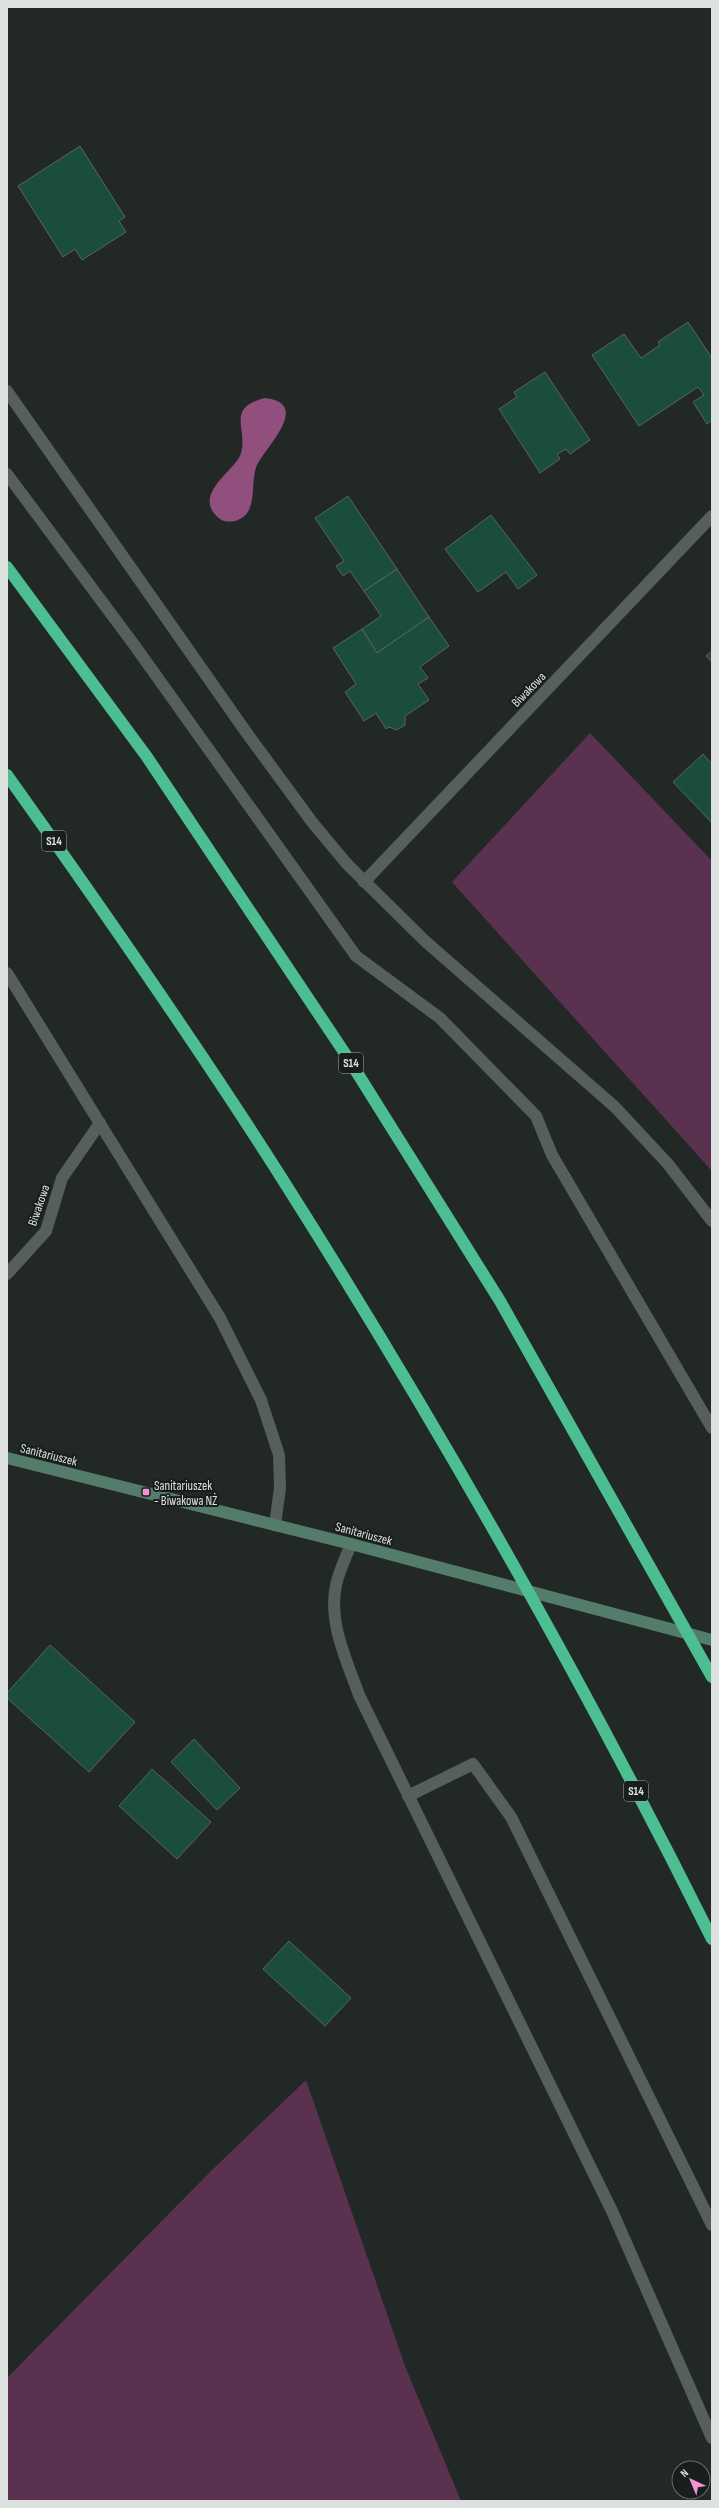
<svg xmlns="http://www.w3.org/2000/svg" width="719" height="2508" font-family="'Sofia Sans Condensed',sans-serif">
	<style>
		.green { fill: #5a324f }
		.water { fill: #914f7e }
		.building { fill: #1b4e3a; stroke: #5c635f }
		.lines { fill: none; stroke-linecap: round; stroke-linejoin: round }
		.lane { stroke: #575f5b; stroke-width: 12 }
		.street { stroke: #575f5b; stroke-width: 12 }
		.secondary { stroke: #547c6b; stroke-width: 12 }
		.highway { stroke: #4dbe91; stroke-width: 12 }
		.poi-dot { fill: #f391d6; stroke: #181e1b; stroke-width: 1.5 }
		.labels { text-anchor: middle; stroke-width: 4; stroke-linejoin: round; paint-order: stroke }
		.shield { fill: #181e1b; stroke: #a1a6a4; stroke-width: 1 }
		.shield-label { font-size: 12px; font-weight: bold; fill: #dce0de }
		.street-label { font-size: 13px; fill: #dce0de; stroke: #181e1b }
		.poi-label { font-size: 13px; fill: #dce0de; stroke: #181e1b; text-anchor: start }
	</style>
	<rect width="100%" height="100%" fill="#212825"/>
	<g class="green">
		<path d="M590 733 712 861V1171L452 882Z"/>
		<path d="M306 2080 405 2366 461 2501H7V2378L212 2170Z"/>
	</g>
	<path class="water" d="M265 398C313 403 264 449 257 465 249 483 260 514 235 521 230 522 224 522 220 519 189 495 237 470 241 453 248 428 225 408 265 398Z"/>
	<g class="building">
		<path d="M80 146 125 217 119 221 126 232 82 260 75 249 63 257 18 186Z"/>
		<path d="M688 322 712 358V420L707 424 693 402 704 395 698 387 639 426 592 355 624 334 641 358 660 345 658 342Z"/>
		<path d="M545 372 590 440 570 454 566 449 557 454 560 459 540 473 499 409 517 397 514 392Z"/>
		<path d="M348 496 397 569 364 591 350 571 343 576 336 566 344 561 315 518Z"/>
		<path d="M491 515 537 575 518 589 506 572 478 592 445 549Z"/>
		<path d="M397 569 429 617 377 653 362 629 381 616 364 591Z"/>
		<path d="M429 617 449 646 420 667 428 678 418 684 429 700 405 716V725L397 730 389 727 386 729 376 713 364 721 345 692 356 684 333 648 362 629 377 653Z"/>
		<path d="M712 651V662L706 656Z"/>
		<path d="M703 754 712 764V823L673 782Z"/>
		<path d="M50 1645 135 1722 89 1772 7 1698V1693Z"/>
		<path d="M194 1739 240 1788 217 1810 171 1762Z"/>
		<path d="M152 1769 211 1822 177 1859 119 1806Z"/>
		<path d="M289 1941 351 1998 325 2026 263 1969Z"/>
	</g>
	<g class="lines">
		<g class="lane">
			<path d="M7 474 135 646 356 956 440 1018 536 1116 552 1155 712 1428"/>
			<path d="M7 973 220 1318 261 1400 279 1455 280 1488 275 1525"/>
			<path d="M7 1274 46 1231 62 1178 100 1123"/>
			<path d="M351 1544C346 1557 339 1571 336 1585 328 1623 347 1661 359 1695L612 2211 712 2438"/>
			<path d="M408 1796 473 1764 511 1817 712 2225"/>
		</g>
		<g class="street">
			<path d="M7 391 246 732 312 822 347 864 425 941 615 1107 668 1164 712 1221"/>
			<path d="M364 882 712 516"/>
		</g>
		<path class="secondary" d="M7 1458 351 1544 712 1640"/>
		<g class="highway">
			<path d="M7 567 147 757 346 1055 500 1301 712 1677"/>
			<path d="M7 775C101 907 194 1040 281 1177 437 1423 582 1678 712 1939"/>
		</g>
	</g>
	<rect class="poi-dot" x="142" y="1488" width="8" height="8" rx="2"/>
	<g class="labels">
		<g class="shield">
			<rect x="42" y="831" width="24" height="20" rx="3"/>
			<rect x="339" y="1053" width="24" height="20" rx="3"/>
			<rect x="624" y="1781" width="24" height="20" rx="3"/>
		</g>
		<g class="shield-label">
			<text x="54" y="845">S14</text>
			<text x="351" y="1067">S14</text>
			<text x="636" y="1795">S14</text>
		</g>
		<g class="street-label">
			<text transform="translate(528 689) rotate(-46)" y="5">Biwakowa</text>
			<text transform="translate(38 1205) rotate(-71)" y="5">Biwakowa</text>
			<text transform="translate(49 1454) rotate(14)" y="5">Sanitariuszek</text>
			<text transform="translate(364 1533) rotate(15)" y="5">Sanitariuszek</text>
		</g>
		<g class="poi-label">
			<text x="154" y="1490">Sanitariuszek<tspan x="154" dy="15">- Biwakowa NŻ</tspan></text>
		</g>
	</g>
	<rect width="719" height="2508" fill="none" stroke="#dce0de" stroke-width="16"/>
	<g transform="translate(691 2480) rotate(316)"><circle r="19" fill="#181e1b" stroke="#666c69"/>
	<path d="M0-3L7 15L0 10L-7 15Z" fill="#f391d6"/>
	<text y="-6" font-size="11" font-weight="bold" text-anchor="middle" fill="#dce0de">N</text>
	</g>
</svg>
